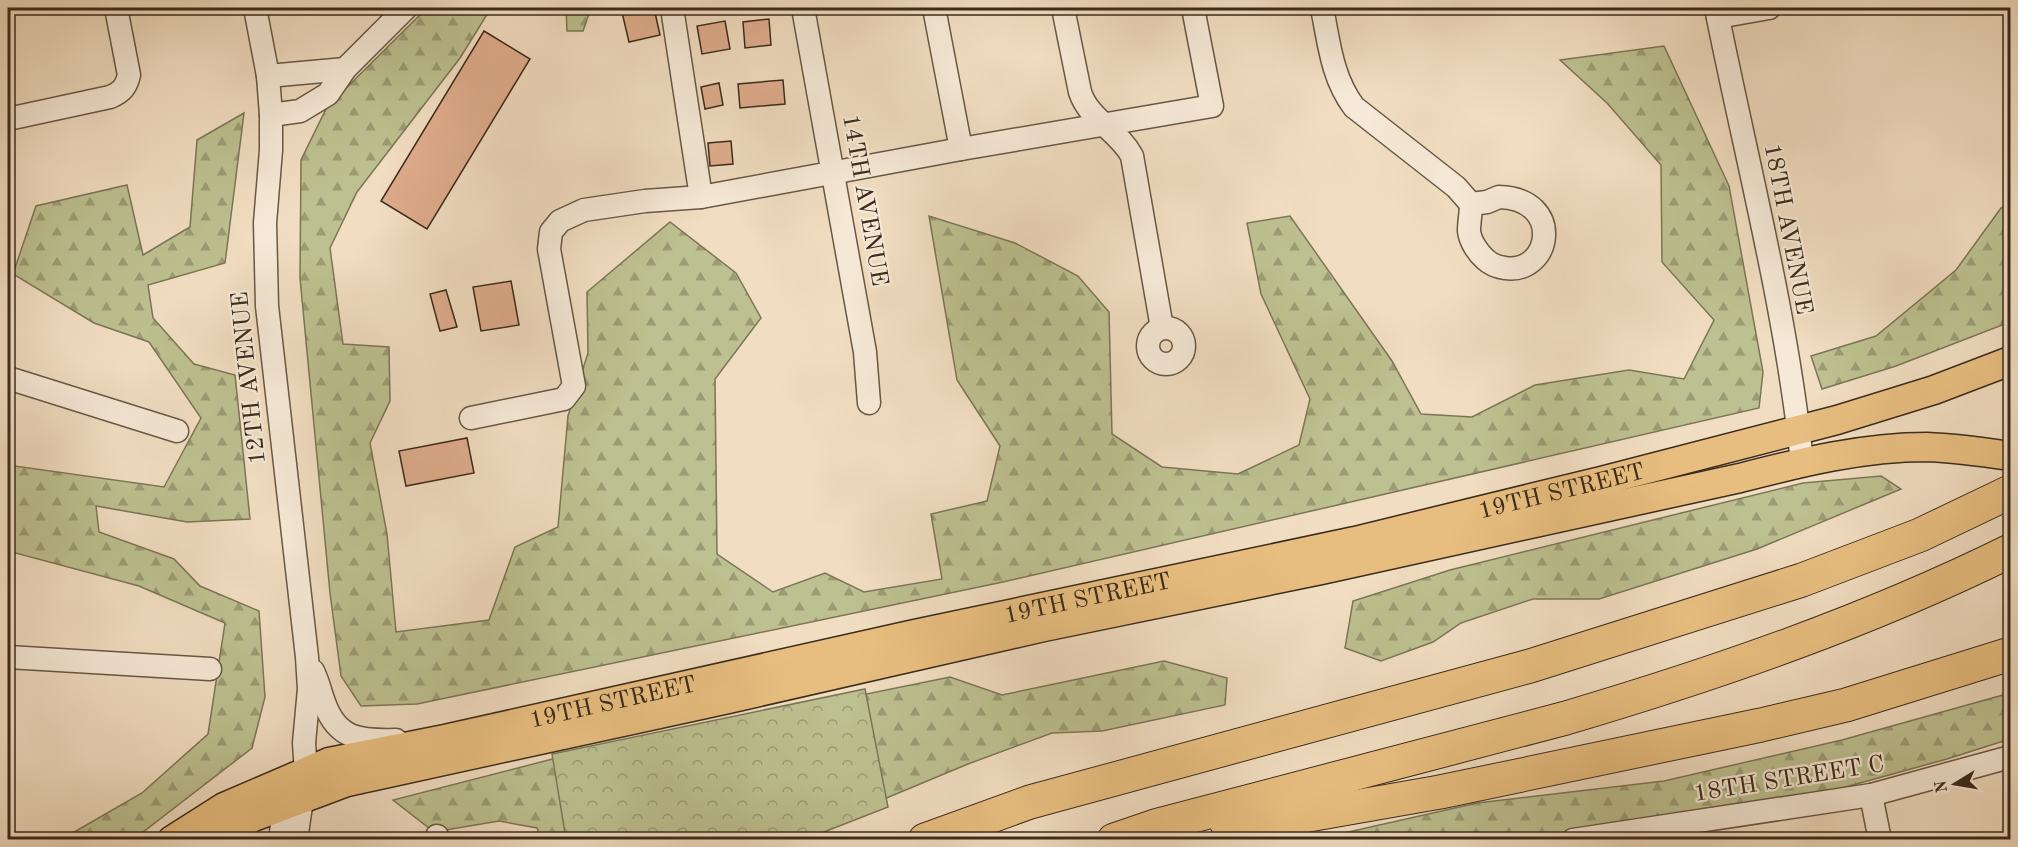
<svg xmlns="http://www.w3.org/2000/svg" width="2018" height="847" font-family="'Old Standard TT',serif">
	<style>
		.forest { fill: url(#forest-firs); stroke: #7c7656; stroke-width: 1.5 }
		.park { fill: url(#park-crowns); stroke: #7c7656; stroke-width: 1.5 }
		.building { fill: #dfac8c; stroke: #3b2b1b; stroke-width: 1.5 }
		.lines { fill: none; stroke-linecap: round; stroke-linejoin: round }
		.minor-casing { stroke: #685844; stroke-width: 25 }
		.major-casing { stroke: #3b2b1b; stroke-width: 31 }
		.highway-casing { stroke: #3b2b1b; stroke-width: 35 }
		.minor { stroke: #f6e9d7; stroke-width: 22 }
		.major { stroke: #e8be80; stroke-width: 28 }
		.highway { stroke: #e8be80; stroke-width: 33 }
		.labels { text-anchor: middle; stroke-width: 4.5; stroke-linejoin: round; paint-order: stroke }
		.street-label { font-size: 24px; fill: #3b2b1b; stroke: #f6e9d7 }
	</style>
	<defs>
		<pattern id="forest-firs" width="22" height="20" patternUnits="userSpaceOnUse" patternTransform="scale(1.5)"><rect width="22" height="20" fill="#bdc090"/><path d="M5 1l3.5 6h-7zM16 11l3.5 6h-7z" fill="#9b9c75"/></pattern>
		<pattern id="park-crowns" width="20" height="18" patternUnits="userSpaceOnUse" patternTransform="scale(1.5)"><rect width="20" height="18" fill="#bdc090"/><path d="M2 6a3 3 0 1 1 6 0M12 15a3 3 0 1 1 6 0" fill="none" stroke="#9b9c75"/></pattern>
	</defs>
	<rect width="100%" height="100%" fill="#f1ddc1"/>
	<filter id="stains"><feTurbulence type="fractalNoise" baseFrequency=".00333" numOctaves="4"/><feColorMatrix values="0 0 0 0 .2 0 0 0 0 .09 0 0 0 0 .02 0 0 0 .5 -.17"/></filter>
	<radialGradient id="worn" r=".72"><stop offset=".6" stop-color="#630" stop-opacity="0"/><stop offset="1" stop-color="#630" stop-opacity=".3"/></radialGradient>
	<g class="forest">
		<path d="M427 8H491L460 58 357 192 330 248 343 344 389 347 390 401 370 443 387 534 396 632 489 620 515 547 558 527 568 416 588 353 587 292 670 222 736 273 761 318 715 379 717 554 773 592 825 573 864 592 942 579 931 514 987 501 1000 446 957 380 929 216 1015 243 1078 276 1109 312 1112 434 1162 467 1238 474 1299 445 1310 399 1261 294 1247 223 1290 216 1392 361 1421 414 1472 417 1535 385 1629 370 1684 379 1714 320 1662 262 1661 165 1607 103 1560 60 1664 46 1729 186 1763 372 1759 408 1003 582 417 704 361 706 341 676 330 593 300 278 301 160 327 107Z"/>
		<path d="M566 8H591L583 31H567Z"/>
		<path d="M244 113 225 263 148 285 153 318 194 364 235 375 250 519 187 522 96 506 99 532 174 559 200 586 259 611 265 697 252 748 134 839H62L142 793 208 734 225 623 139 586 8 551V465L164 487 201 418 149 342 94 323 13 274 36 206 127 185 143 255 190 227 197 140Z"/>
		<path d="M2010 206V322L1896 366 1822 389 1811 356 1876 336 1956 270 2001 208Z"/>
		<path d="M1881 476 1901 489 1757 549 1599 599H1533L1461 623 1433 642 1381 661 1345 648 1353 601 1450 570 1803 483Z"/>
		<path d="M1164 661 1227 678 1225 705 1102 731 1052 733 968 764 824 824 793 839H541L537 828 499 821 434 832 393 800 572 754 950 677 1002 695Z"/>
		<path d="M2010 693V739L1947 759 1842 788 1746 805 1521 839 1313 840 1477 803 1664 781 1842 740Z"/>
	</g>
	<path class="park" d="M865 689 888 807 806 839H566L552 754Z"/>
	<g class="building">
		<path d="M621 8H654L660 35 629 42Z"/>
		<path d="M769 19 771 45 745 48 743 22Z"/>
		<path d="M725 21 730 49 702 54 697 26Z"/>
		<path d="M484 31 530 59 427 229 381 201Z"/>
		<path d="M783 80 785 104 740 108 738 84Z"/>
		<path d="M719 83 723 105 705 109 701 87Z"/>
		<path d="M731 141 733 164 710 166 708 143Z"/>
		<path d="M511 281 519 325 481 331 473 287Z"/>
		<path d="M446 290 457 327 440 331 430 294Z"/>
		<path d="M467 438 474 473 406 486 399 451Z"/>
	</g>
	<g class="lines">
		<defs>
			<g id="minor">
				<path d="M255 8 268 76 271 115V150L265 223 267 306 307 657 309 689 304 743 306 772 296 840"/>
				<path d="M672 8 701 197"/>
				<path d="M803 8 865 352 869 403"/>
				<path d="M934 8 961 149"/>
				<path d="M1063 8 1080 92C1089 120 1119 131 1132 156L1162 328"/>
				<path d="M1322 8C1329 43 1332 78 1354 107L1456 187 1471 204"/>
				<path d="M1716 8C1746 159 1786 308 1802 462"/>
				<path d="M1718 17 1769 8"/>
				<path d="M268 76 345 69"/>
				<path d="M271 115 300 111 328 94 345 69 406 8"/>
				<path d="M8 119 110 97C122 92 126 87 129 75L116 8"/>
				<path d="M1499 197C1565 199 1551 275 1505 268 1497 267 1491 265 1485 259 1478 253 1470 241 1469 231 1469 222 1471 213 1471 204L1487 202Z"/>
				<circle cx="1166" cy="346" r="18"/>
				<path d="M8 378 177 431"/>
				<path d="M471 418 564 399 574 386 549 249 551 232 560 221 584 210 645 201 701 197 961 149 1212 106 1193 8"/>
				<path d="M8 657 210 669"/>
				<path d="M313 671C318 681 320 691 324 702 337 740 361 741 396 740"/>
				<path d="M1871 795 1880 840"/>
				<path d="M437 836 438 840"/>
				<path d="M280 840 286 795"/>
				<path d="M1573 840 1871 795 2010 757"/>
			</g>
			<g id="major">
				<path id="s1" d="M172 840 224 807 329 762 445 739 915 634 1355 541 1601 481 1837 420 1934 390 2010 361"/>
				<path d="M218 840 251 818 347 782 728 699 1044 627 1321 570 1740 478C1802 462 1863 447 1927 447 1955 448 1983 452 2010 456"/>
			</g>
			<g id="highway">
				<path d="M1226 822 1286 819 1440 792 1761 725 1846 705 2010 654"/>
				<path d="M925 840 1030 802 1530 666 1802 580 1920 535 2010 492"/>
				<path d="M1114 840 1155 826 1566 718C1718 673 1868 621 2010 551"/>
			</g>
		</defs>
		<use href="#minor" class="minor-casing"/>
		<use href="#major" class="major-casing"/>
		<use href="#highway" class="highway-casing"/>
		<use href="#minor" class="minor"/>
		<use href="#major" class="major"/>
		<use href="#highway" class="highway"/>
	</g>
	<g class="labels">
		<g class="street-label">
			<text transform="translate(866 200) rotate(80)" y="8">14TH AVENUE</text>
			<text transform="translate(1789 229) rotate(79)" y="8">18TH AVENUE</text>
			<text transform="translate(248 378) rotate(-96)" y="8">12TH AVENUE</text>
			<text dy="8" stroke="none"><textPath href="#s1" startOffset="1438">19TH STREET</textPath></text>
			<text dy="8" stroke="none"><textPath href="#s1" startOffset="952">19TH STREET</textPath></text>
			<text dy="8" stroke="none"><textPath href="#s1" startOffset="466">19TH STREET</textPath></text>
			<text transform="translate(1789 778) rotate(-9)" y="8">18TH STREET C</text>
		</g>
	</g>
	<rect width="2018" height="847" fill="none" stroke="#f1ddc1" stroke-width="30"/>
	<rect x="9" y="9" width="2000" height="829" fill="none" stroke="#3b2b1b" stroke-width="3"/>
	<rect x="15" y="15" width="1988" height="817" fill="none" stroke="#3b2b1b" stroke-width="1.5"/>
	<g transform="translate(1955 784) rotate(259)" stroke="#f6e9d7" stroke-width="4.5" paint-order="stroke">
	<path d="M0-4.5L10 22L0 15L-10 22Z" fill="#3b2b1b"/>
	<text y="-9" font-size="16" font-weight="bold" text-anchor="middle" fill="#3b2b1b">N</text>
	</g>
	<rect width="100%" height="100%" filter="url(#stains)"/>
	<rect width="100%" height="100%" fill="url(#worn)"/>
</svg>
